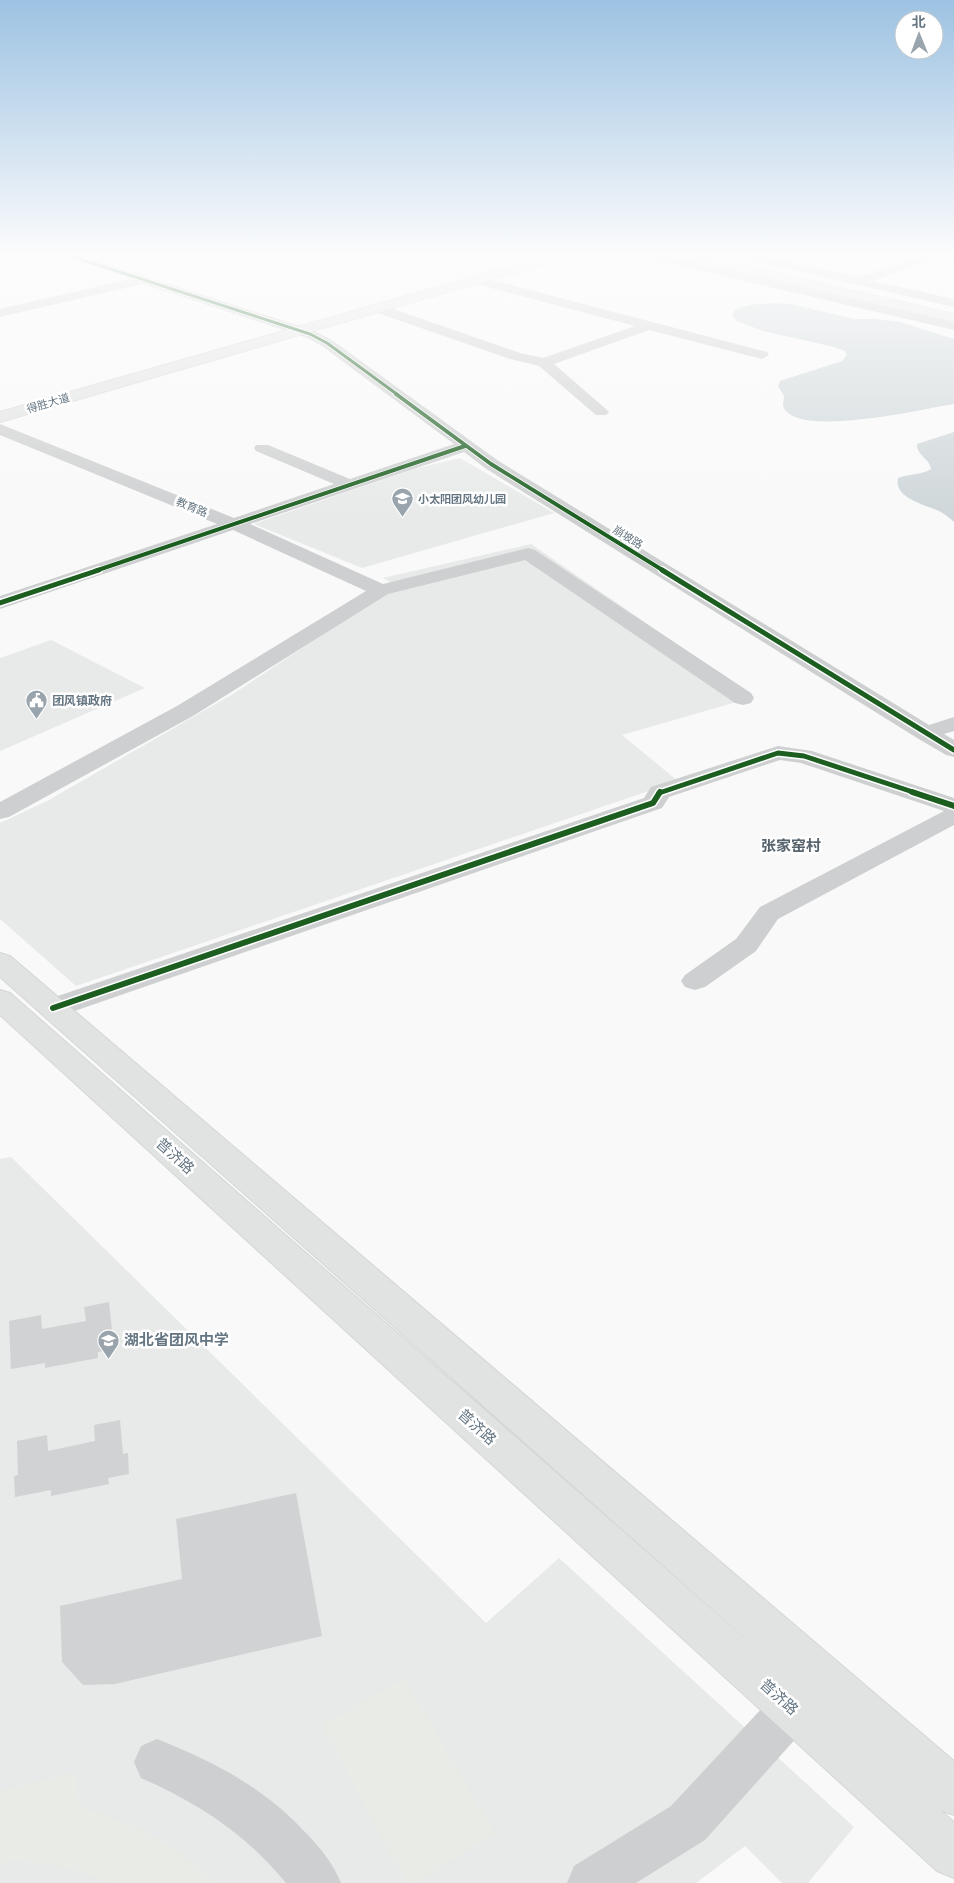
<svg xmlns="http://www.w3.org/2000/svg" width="954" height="1883" font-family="'DejaVu Sans','Noto Sans SC',sans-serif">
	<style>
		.built { fill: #e8e9e9 }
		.green { fill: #e8ebe6 }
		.water { fill: #ced6d9 }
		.building { fill: #d0d2d3 }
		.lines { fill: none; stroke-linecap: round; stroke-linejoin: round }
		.major-casing { stroke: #d5d6d7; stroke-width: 2 }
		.minor { fill: #cecfd0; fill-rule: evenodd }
		.major { fill: #e1e2e2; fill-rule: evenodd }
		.cycleway-far3-casing { stroke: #fff; stroke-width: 4.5 }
		.cycleway-far2-casing { stroke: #fff; stroke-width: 5.5 }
		.cycleway-far1-casing { stroke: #fff; stroke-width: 8 }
		.cycleway-casing { stroke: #fff; stroke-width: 9 }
		.cycleway-far3 { stroke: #1b5e20; stroke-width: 3 }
		.cycleway-far2 { stroke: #1b5e20; stroke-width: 4 }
		.cycleway-far1 { stroke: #1b5e20; stroke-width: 5 }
		.cycleway { stroke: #1b5e20; stroke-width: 6 }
		.labels { text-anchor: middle; stroke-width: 5; stroke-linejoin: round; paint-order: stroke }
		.far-street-label { font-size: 11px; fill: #657683; stroke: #fff }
		.far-poi-label { font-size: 11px; font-weight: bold; fill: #657683; stroke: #fff; text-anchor: start }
		.poi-label { font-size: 12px; font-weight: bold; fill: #657683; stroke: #fff; text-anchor: start }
		.quarter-label { font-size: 15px; font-weight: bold; fill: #57646e; stroke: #fff }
		.near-street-label { font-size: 15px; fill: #657683; stroke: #fff }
		.near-poi-label { font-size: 15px; font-weight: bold; fill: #657683; stroke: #fff; text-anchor: start }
	</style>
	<rect width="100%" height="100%" fill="#f9f9f9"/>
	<g class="built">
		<path d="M460 458 554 513 362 568 254 524 414 469Z"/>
		<path d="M531 544 754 697 622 735 678 781 76 986 0 919V823L47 801 233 694 382 595 401 588 383 578Z"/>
		<path d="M51 640 145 688 0 751V658Z"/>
		<path d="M11 1157 486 1623 559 1558 854 1827 808 1883H782L745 1846 696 1883H0V1159Z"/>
	</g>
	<g class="green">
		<path d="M404 1678 495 1833 416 1883H406L322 1725Z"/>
		<path d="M76 1772 79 1807C139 1825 169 1840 215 1883H107L89 1874 51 1864 11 1861 0 1864V1791Z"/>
	</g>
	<g class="water">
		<path d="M770 303 792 304 854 319H876L900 322 954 339V404C926 408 795 440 783 406L784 396 778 386 780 381 842 361 847 355 845 351 834 347 763 331 737 321 732 315C737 303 759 305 770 303Z"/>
		<path d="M954 432V522C950 518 946 515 941 512 928 505 893 499 898 478 908 474 922 475 931 469 930 459 916 455 917 444Z"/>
	</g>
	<g class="building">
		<path d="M109 1302 114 1349 98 1352V1358L45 1368V1363L11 1369 9 1321 41 1315 42 1329 86 1321 84 1307Z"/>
		<path d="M120 1420 123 1454 128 1453 129 1474 108 1478 109 1484 51 1496V1490L15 1497 14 1476 18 1475 17 1441 47 1435 48 1451 95 1441 94 1425Z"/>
		<path d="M296 1493 322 1636 115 1684 83 1685 62 1662 60 1606 182 1579 176 1519Z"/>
	</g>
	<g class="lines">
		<defs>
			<g id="major">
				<path d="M545 256H564L562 259 0 422V412Z"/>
				<path d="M683 256H705L954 314V322L689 260Z"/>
				<path d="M0 953 10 956 954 1761V1815L940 1810 954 1822V1878L937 1871 0 1015V990L10 993 791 1679 0 977Z"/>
			</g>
		</defs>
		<use href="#major" class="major-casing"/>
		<g class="minor">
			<path d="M65 256H83L315 331 332 340 497 460 929 725 954 717V731L944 734 954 740V757L946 755 917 738 485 468 464 452 250 524 383 584 528 548 535 550 751 693 754 698 751 703 743 705 735 703 525 560 388 594 193 716 9 817 0 819V802L177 706 366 591 233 530 0 609V596L217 524 0 435V424L234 518 334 484 256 451 254 448 256 445H268L350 479 454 444 322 346 305 337 143 284 0 317V309L130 279Z"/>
			<path d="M648 256H670L954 322V330L654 260Z"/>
			<path d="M743 256H765L859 277 920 256H938L873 281 954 299V307L749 260Z"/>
			<path d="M476 276 767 352 769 355 762 359 649 330 554 364 606 409 609 412 606 415H596L539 366 510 359 372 311 370 308 377 304 382 305 520 353 543 358 635 326 472 283 470 280Z"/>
			<path d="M778 746 812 751 954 798V825L778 919 756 951 705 987 695 990 685 987 681 981 685 975 736 939 760 907 944 811 801 763 780 760 669 797 662 808 63 1015 53 1017 43 1015 38 1008 43 1001 644 798 651 787Z"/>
			<path d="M792 1687 808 1693 815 1709 808 1725 705 1840 636 1883H567L574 1866 671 1806 776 1693Z"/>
			<path d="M157 1739C214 1762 264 1787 307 1834 321 1849 333 1863 341 1883H286C246 1834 198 1803 141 1778L134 1762 141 1746Z"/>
		</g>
		<use href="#major" class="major"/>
		<defs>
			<path id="cycleway-far3" d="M71 256 310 334 327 343 398 395"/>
			<g id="cycleway-far2">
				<path d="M396 394 491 464 664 571"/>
				<path d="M95 571 465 446"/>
			</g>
			<g id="cycleway-far1">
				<path d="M662 570 954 750"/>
				<path d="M0 603 99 570"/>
				<path d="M659 793 778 753 804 756 916 793"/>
			</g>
			<g id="cycleway">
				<path d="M912 792 954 806"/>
				<path d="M53 1008 653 803 660 792"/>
			</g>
		</defs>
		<use href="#cycleway-far3" class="cycleway-far3-casing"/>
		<use href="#cycleway-far2" class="cycleway-far2-casing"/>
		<use href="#cycleway-far1" class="cycleway-far1-casing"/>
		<use href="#cycleway" class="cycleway-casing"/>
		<use href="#cycleway-far3" class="cycleway-far3"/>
		<use href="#cycleway-far2" class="cycleway-far2"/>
		<use href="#cycleway-far1" class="cycleway-far1"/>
		<use href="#cycleway" class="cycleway"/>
	</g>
	<linearGradient id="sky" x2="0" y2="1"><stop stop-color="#9dc2e2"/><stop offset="0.49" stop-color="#fcfcfc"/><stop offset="1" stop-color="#fcfcfc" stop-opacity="0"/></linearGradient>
	<rect width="954" height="520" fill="url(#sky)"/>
	<defs>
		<symbol id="school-pin" viewBox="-11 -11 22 30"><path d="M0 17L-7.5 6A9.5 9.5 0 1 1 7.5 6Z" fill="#99a4ac" stroke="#fff"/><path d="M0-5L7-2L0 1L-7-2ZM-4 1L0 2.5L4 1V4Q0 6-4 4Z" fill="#fff"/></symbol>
		<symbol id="civic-pin" viewBox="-11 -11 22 30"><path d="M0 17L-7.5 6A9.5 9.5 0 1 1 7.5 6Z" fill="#99a4ac" stroke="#fff"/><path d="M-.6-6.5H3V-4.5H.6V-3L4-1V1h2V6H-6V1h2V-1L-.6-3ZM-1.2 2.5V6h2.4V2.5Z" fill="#fff"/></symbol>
	</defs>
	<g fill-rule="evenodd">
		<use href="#school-pin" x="390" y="486" width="25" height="34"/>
		<use href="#civic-pin" x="24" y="688" width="25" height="34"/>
		<use href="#school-pin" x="96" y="1328" width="25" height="34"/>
	</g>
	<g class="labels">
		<g class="far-street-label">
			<text transform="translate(48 403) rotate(-16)" y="4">得胜大道</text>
			<text transform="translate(192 507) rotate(22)" y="4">教育路</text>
			<text transform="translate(628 537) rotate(32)" y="4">崩坡路</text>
		</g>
		<g class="far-poi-label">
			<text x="418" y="503">小太阳团风幼儿园</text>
		</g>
		<g class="poi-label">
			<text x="52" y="705">团风镇政府</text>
		</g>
		<g class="quarter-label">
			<text x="791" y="851">张家窑村</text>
		</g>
		<g class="near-street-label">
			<text transform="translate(175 1156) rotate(42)" y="5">普济路</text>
			<text transform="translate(477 1427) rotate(42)" y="5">普济路</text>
			<text transform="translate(779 1697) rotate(42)" y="5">普济路</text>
		</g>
		<g class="near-poi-label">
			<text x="124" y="1345">湖北省团风中学</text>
		</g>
	</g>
	<g transform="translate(919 35) rotate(359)"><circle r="24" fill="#ffffff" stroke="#c1c8cd"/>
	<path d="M0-4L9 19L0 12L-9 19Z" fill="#99a4ac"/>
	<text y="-8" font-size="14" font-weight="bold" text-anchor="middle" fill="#657683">北</text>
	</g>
</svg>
